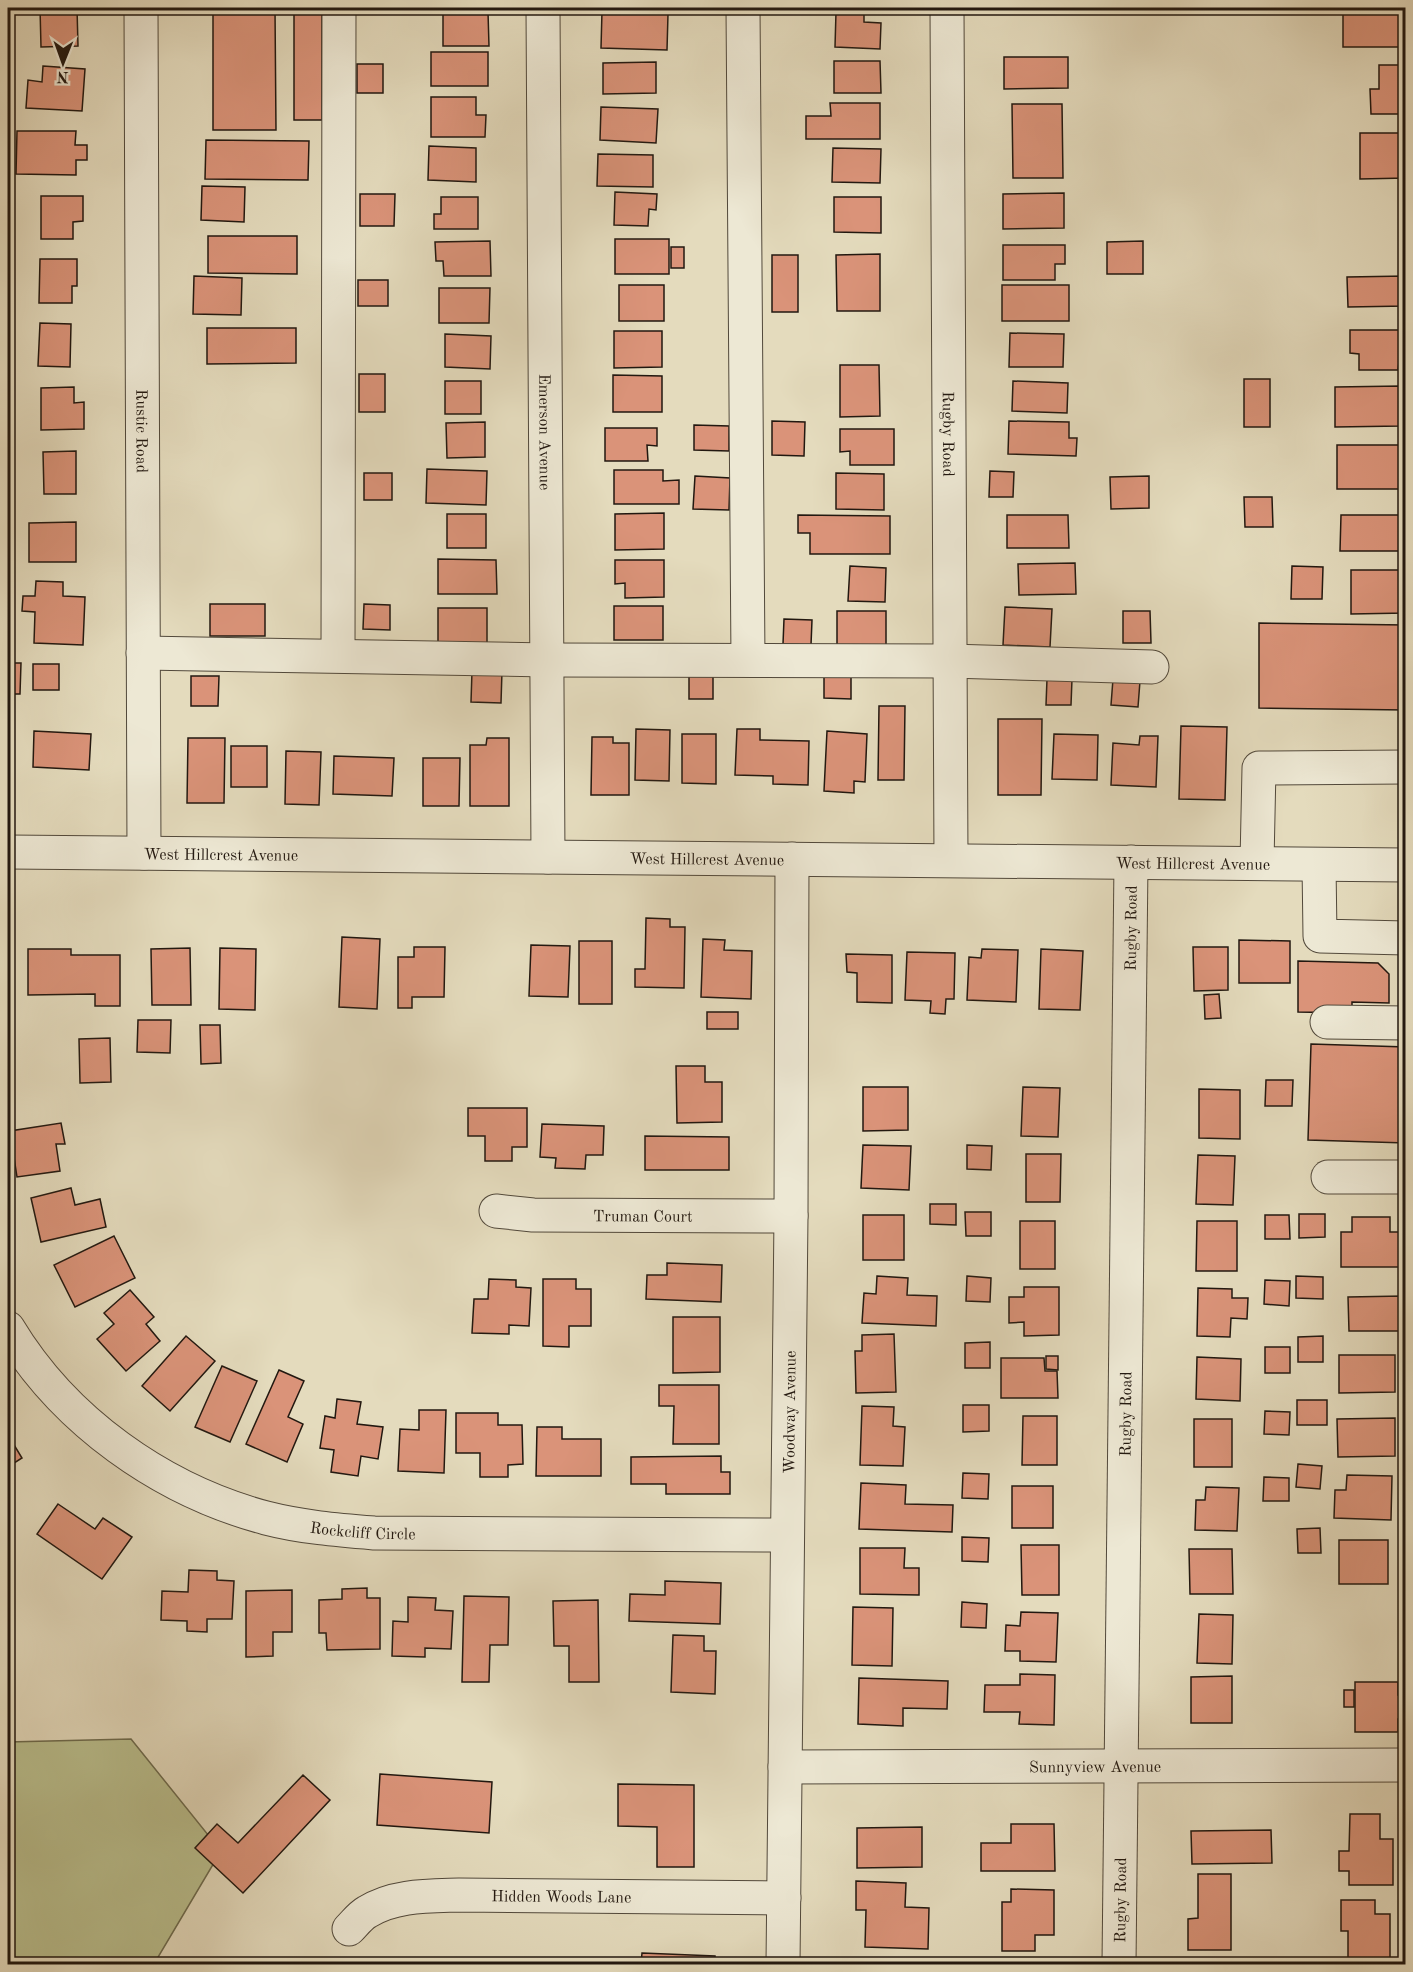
<svg xmlns="http://www.w3.org/2000/svg" width="1413" height="1972" font-family="'Old Standard TT',serif">
	<style>
		.green { fill: #b9be8d; stroke: #6e6b4e; stroke-width: 1.5 }
		.building { fill: #da9379; stroke: #221810; stroke-width: 1.5 }
		.lines { fill: none; stroke-linecap: round; stroke-linejoin: round }
		.minor-casing { stroke: #52493b; stroke-width: 35 }
		.minor { stroke: #ede8d4; stroke-width: 33 }
		.labels { text-anchor: middle; stroke-width: 6; stroke-linejoin: round; paint-order: stroke }
		.street-label { font-size: 16px; fill: #221810; stroke: #ede8d4 }
	</style>
	<rect width="100%" height="100%" fill="#e4dbbd"/>
	<filter id="stains"><feTurbulence type="fractalNoise" baseFrequency=".00333" numOctaves="4"/><feColorMatrix values="0 0 0 0 .2 0 0 0 0 .09 0 0 0 0 .02 0 0 0 .5 -.17"/></filter>
	<radialGradient id="worn" r=".72"><stop offset=".6" stop-color="#630" stop-opacity="0"/><stop offset="1" stop-color="#630" stop-opacity=".3"/></radialGradient>
	<path class="green" d="M131 1739 221 1851 154 1964H8V1742Z"/>
	<g class="building">
		<path d="M40 8H77L78 46 41 47Z"/>
		<rect x="294" y="8" width="28" height="112"/>
		<path d="M213 9H275L276 130H213Z"/>
		<path d="M602 11 668 14 667 50 601 48Z"/>
		<rect x="1343" y="11" width="57" height="36"/>
		<path d="M443 12H488L489 46H443Z"/>
		<path d="M836 12 864 13V22L881 23 880 49 835 47Z"/>
		<rect x="431" y="52" width="57" height="34"/>
		<path d="M1004 57H1068V88L1004 89Z"/>
		<path d="M834 61H880L881 93H834Z"/>
		<path d="M656 62V93L603 94V63Z"/>
		<rect x="357" y="64" width="26" height="29"/>
		<path d="M1379 65H1406V114H1371L1370 89H1379Z"/>
		<path d="M43 66 85 69 82 111 26 108 28 80 42 82Z"/>
		<path d="M431 97H476V115H486L485 137H431Z"/>
		<path d="M830 103H880V139H806V116H831Z"/>
		<path d="M1012 104H1062L1063 178H1013Z"/>
		<path d="M601 107 658 109 656 143 600 140Z"/>
		<path d="M17 131H76L75 145H87V160H76V175L16 174Z"/>
		<path d="M1360 133H1406V178L1360 179Z"/>
		<path d="M206 140 309 141 308 180 205 179Z"/>
		<path d="M429 146 476 148V182L428 180Z"/>
		<path d="M833 148 881 149 880 183 832 182Z"/>
		<path d="M598 154 653 155V187L597 186Z"/>
		<path d="M202 186 245 187 244 222 201 220Z"/>
		<path d="M615 192 657 194 656 210 649 209 648 226 614 225Z"/>
		<path d="M1064 193V228L1003 229V194Z"/>
		<path d="M360 194H395L394 226H360Z"/>
		<path d="M41 196H83V221L73 222V239H41Z"/>
		<path d="M441 197H478V229H434V214H441Z"/>
		<path d="M834 197H881V233L834 232Z"/>
		<path d="M208 236H297V274L208 273Z"/>
		<rect x="615" y="239" width="54" height="35"/>
		<path d="M490 241 491 276H444L443 261H436L435 242Z"/>
		<path d="M1143 241V274H1107V242Z"/>
		<path d="M1003 245H1065V264H1055V280H1003Z"/>
		<rect x="671" y="247" width="13" height="21"/>
		<path d="M880 254V311H837L836 255Z"/>
		<rect x="772" y="255" width="26" height="57"/>
		<path d="M40 259H77V286H72V303H39Z"/>
		<path d="M194 276 242 278 241 315 193 314Z"/>
		<path d="M1406 276V306L1348 307 1347 277Z"/>
		<rect x="358" y="280" width="30" height="26"/>
		<rect x="619" y="285" width="45" height="36"/>
		<rect x="1002" y="285" width="67" height="36"/>
		<path d="M439 288H490L489 323H439Z"/>
		<path d="M40 323 71 324 70 367 38 366Z"/>
		<path d="M207 328H296V363L207 364Z"/>
		<path d="M1350 330H1406V362H1399L1398 370H1359V354L1350 353Z"/>
		<path d="M614 331H662V367L614 368Z"/>
		<path d="M1010 333 1064 334 1063 367H1009Z"/>
		<path d="M445 334 491 336 490 369 445 367Z"/>
		<path d="M840 365H879L880 416 840 417Z"/>
		<rect x="359" y="374" width="26" height="38"/>
		<path d="M613 375 662 376V412H613Z"/>
		<rect x="1244" y="379" width="26" height="48"/>
		<rect x="445" y="381" width="36" height="33"/>
		<path d="M1013 381 1068 383 1067 413 1012 411Z"/>
		<path d="M1401 386V426L1335 427V387Z"/>
		<path d="M74 387V403L84 402V429L41 430V388Z"/>
		<path d="M772 421 805 422 804 456 772 455Z"/>
		<path d="M1009 421 1069 422V438H1077L1076 456 1008 454Z"/>
		<path d="M485 422V457L447 458 446 423Z"/>
		<path d="M694 425 729 426V451L694 450Z"/>
		<path d="M605 428H657V446L647 445 648 461H605Z"/>
		<path d="M840 429H894V465H850V451L840 452Z"/>
		<rect x="1337" y="445" width="69" height="44"/>
		<path d="M76 451V494H44L43 452Z"/>
		<path d="M427 469 487 471 486 505 426 503Z"/>
		<path d="M614 470H663V481L679 480V504H614Z"/>
		<path d="M990 471 1014 472 1013 497H989Z"/>
		<rect x="364" y="473" width="28" height="27"/>
		<path d="M836 473 884 474V510L836 509Z"/>
		<path d="M695 476 730 478 729 510 693 509Z"/>
		<path d="M1149 476V508L1111 509 1110 477Z"/>
		<path d="M1244 497H1272L1273 527H1245Z"/>
		<path d="M664 513V549L615 550V514Z"/>
		<rect x="447" y="514" width="39" height="34"/>
		<path d="M798 515 890 516V554H810V533H798Z"/>
		<path d="M1007 515H1068L1069 548H1007Z"/>
		<path d="M1341 515H1406V551H1340Z"/>
		<path d="M76 522V562H29V523Z"/>
		<path d="M438 559 496 560 497 594H438Z"/>
		<path d="M615 560H664V597L625 598V583L615 584Z"/>
		<path d="M1075 563 1076 594 1019 595 1018 564Z"/>
		<path d="M850 566 886 568 885 602 848 601Z"/>
		<path d="M1292 566 1323 567 1322 599H1291Z"/>
		<path d="M1351 570H1406V613L1351 614Z"/>
		<path d="M36 581 63 582V596L85 597 83 645 34 643 35 612 22 611 23 596H35Z"/>
		<rect x="210" y="604" width="55" height="32"/>
		<path d="M364 604 390 605V630L363 629Z"/>
		<rect x="614" y="606" width="49" height="34"/>
		<path d="M1005 607 1052 609 1050 647 1003 645Z"/>
		<rect x="438" y="608" width="49" height="35"/>
		<rect x="837" y="611" width="49" height="35"/>
		<path d="M1123 611H1150L1151 643H1123Z"/>
		<path d="M784 619 812 620 811 645 783 644Z"/>
		<path d="M1259 623 1406 625V710L1259 708Z"/>
		<path d="M8 663H21L20 694H8Z"/>
		<rect x="33" y="664" width="26" height="26"/>
		<path d="M472 671H502L501 703 471 702Z"/>
		<path d="M824 673H851V699L824 698Z"/>
		<path d="M713 675V699H689V676Z"/>
		<path d="M191 676H219L218 706H191Z"/>
		<path d="M1047 679H1072L1071 705H1046Z"/>
		<path d="M1113 679 1140 681 1138 707 1111 705Z"/>
		<path d="M879 706H905L904 780H878Z"/>
		<path d="M998 719H1042L1041 795H998Z"/>
		<path d="M1181 726 1227 727 1225 800 1179 799Z"/>
		<path d="M636 729 670 730 669 781 635 780Z"/>
		<path d="M737 729H760V740L809 741 808 785 773 784V776L735 775Z"/>
		<path d="M34 731 91 734 89 770 33 767Z"/>
		<path d="M827 731 867 734 865 782 854 781V793L824 791Z"/>
		<path d="M682 734H716V784L682 783Z"/>
		<path d="M1054 734 1098 735 1097 780 1052 779Z"/>
		<path d="M1140 736H1158L1156 787 1111 785 1113 743 1139 745Z"/>
		<path d="M592 737H613V743H629V795H591Z"/>
		<path d="M188 738H225L224 803H187Z"/>
		<path d="M487 738H509V806H470V745H486Z"/>
		<rect x="231" y="746" width="36" height="41"/>
		<path d="M286 751 321 752 319 805 285 804Z"/>
		<path d="M334 756 394 758 392 796 333 794Z"/>
		<path d="M423 758H460L459 806H423Z"/>
		<path d="M646 918 670 919V927H685L684 988 635 987V969H645Z"/>
		<path d="M342 937 380 939 377 1009 339 1007Z"/>
		<path d="M703 939 725 940 724 950 752 951 751 999 701 997Z"/>
		<path d="M1239 940 1290 941V983H1239Z"/>
		<rect x="579" y="941" width="33" height="63"/>
		<path d="M531 945 570 946 568 997 529 996Z"/>
		<path d="M414 947H445L444 997H412V1008H398V957H414Z"/>
		<path d="M1193 947H1228V990L1194 991Z"/>
		<path d="M190 948 191 1005H152L151 949Z"/>
		<path d="M220 948 256 949 255 1010 219 1009Z"/>
		<path d="M28 949H71V955H120V1006H95V994L28 995Z"/>
		<path d="M982 949 1018 950 1016 1002 967 1000 969 957 981 958Z"/>
		<path d="M1041 949 1083 951 1080 1010 1039 1009Z"/>
		<path d="M907 952 955 953 954 999H946L945 1014 930 1013 931 1001 905 1000Z"/>
		<path d="M846 954 892 955V1003L857 1002V973L847 972Z"/>
		<path d="M1298 961 1378 963 1389 974V1003L1352 1002V1013L1298 1012Z"/>
		<path d="M1219 994 1221 1018 1205 1019 1204 995Z"/>
		<rect x="707" y="1012" width="31" height="17"/>
		<path d="M138 1020H171L170 1053 137 1052Z"/>
		<path d="M200 1025H220L221 1063 201 1064Z"/>
		<path d="M110 1038 111 1082 80 1083 79 1039Z"/>
		<path d="M1311 1044 1406 1047V1143L1308 1140Z"/>
		<path d="M676 1066H705V1082H722V1122L677 1123Z"/>
		<path d="M1266 1080H1293L1292 1106H1265Z"/>
		<path d="M863 1087H908V1130L863 1131Z"/>
		<path d="M1023 1087 1060 1088 1058 1137 1021 1136Z"/>
		<path d="M1199 1089 1240 1090V1139L1199 1138Z"/>
		<path d="M468 1108H527V1147H512V1161H485V1136H468Z"/>
		<path d="M61 1123 65 1144H56L60 1171 17 1177 10 1131Z"/>
		<path d="M542 1124 604 1126 603 1155H586L585 1169 555 1168 556 1158 540 1157Z"/>
		<path d="M645 1136 729 1137V1170H645Z"/>
		<path d="M863 1145 911 1146 909 1190 861 1188Z"/>
		<path d="M967 1145 992 1146 991 1170 967 1169Z"/>
		<path d="M1026 1154H1061L1060 1202H1026Z"/>
		<path d="M1198 1155 1235 1156 1233 1205 1196 1204Z"/>
		<path d="M71 1188 75 1205 100 1199 106 1227 41 1242 31 1198Z"/>
		<path d="M930 1204H956V1225L930 1224Z"/>
		<path d="M965 1212H991V1236H966Z"/>
		<path d="M1299 1214H1325V1237L1299 1238Z"/>
		<rect x="863" y="1215" width="41" height="45"/>
		<path d="M1265 1215H1289L1290 1239H1265Z"/>
		<path d="M1352 1217H1390V1232H1404V1267H1341V1232H1352Z"/>
		<rect x="1020" y="1221" width="35" height="48"/>
		<path d="M1197 1221H1237V1271H1196Z"/>
		<path d="M114 1236 135 1278 75 1307 54 1265Z"/>
		<path d="M667 1263 722 1265 721 1302 646 1299 647 1275H667Z"/>
		<path d="M877 1276 908 1278 907 1295 937 1296 936 1326 862 1323 864 1293 876 1294Z"/>
		<path d="M967 1276 991 1278 990 1302 966 1301Z"/>
		<path d="M1296 1276 1323 1277V1299L1296 1298Z"/>
		<path d="M489 1279 516 1280V1287L531 1288 529 1326 509 1325V1334L472 1333 474 1299H488Z"/>
		<path d="M543 1279H576V1289H591V1326H569V1347L543 1346Z"/>
		<path d="M1265 1280 1290 1281 1289 1306 1264 1304Z"/>
		<path d="M1024 1287H1059V1335L1024 1336V1322L1009 1323V1297H1024Z"/>
		<path d="M1198 1288 1232 1289V1298H1248L1247 1319 1231 1318 1230 1337 1197 1336Z"/>
		<path d="M130 1290 154 1317 146 1324 160 1341 126 1371 97 1339 114 1324 104 1313Z"/>
		<path d="M1403 1296 1404 1331H1349L1348 1297Z"/>
		<path d="M673 1317H720V1372L673 1373Z"/>
		<path d="M894 1334 896 1392 856 1393 855 1351H862V1335Z"/>
		<path d="M186 1336 215 1361 170 1411 142 1386Z"/>
		<path d="M1323 1336V1362H1298V1337Z"/>
		<path d="M990 1342V1368H965V1343Z"/>
		<rect x="1265" y="1347" width="25" height="26"/>
		<path d="M1339 1355H1395V1392L1339 1393Z"/>
		<path d="M1046 1356H1058V1370L1046 1369Z"/>
		<path d="M1197 1357 1241 1359 1240 1401 1196 1399Z"/>
		<path d="M1001 1358H1044L1045 1371H1057L1058 1398H1001Z"/>
		<path d="M222 1366 257 1381 230 1442 195 1427Z"/>
		<path d="M279 1370 304 1381 288 1417 303 1424 287 1462 246 1444Z"/>
		<path d="M659 1385H719V1444H673L674 1406H659Z"/>
		<path d="M337 1399 361 1402 357 1424 383 1427 378 1459 361 1456 358 1476 331 1472 334 1450 320 1448 325 1416 335 1418Z"/>
		<rect x="1297" y="1400" width="30" height="25"/>
		<path d="M963 1405H989V1431L963 1432Z"/>
		<path d="M862 1406 894 1407 893 1426 905 1427 903 1466 860 1465Z"/>
		<path d="M419 1410H446L444 1473 398 1471 400 1429 419 1430Z"/>
		<path d="M1265 1411 1290 1412 1289 1435 1264 1434Z"/>
		<path d="M456 1413H498V1425H522L523 1464 508 1465V1477H480V1453H456Z"/>
		<path d="M1023 1416H1057V1465H1022Z"/>
		<path d="M1395 1418V1456L1338 1457 1337 1419Z"/>
		<rect x="1194" y="1419" width="38" height="48"/>
		<path d="M537 1427H562V1439H601V1476H536Z"/>
		<path d="M8 1435 22 1458 8 1467Z"/>
		<path d="M721 1456V1472H730V1494H666V1484H631V1457Z"/>
		<path d="M1298 1464 1322 1466 1320 1489 1296 1487Z"/>
		<path d="M963 1473 989 1474 988 1499 962 1498Z"/>
		<path d="M1347 1475 1392 1476 1391 1520 1334 1518 1335 1490H1346Z"/>
		<path d="M1264 1477 1289 1478V1501H1263Z"/>
		<path d="M861 1483 906 1485 905 1504 953 1505 952 1532 859 1529Z"/>
		<rect x="1012" y="1486" width="41" height="42"/>
		<path d="M1206 1487 1239 1488 1237 1531 1195 1530 1196 1500H1205Z"/>
		<path d="M58 1504 95 1529 103 1518 132 1537 102 1579 37 1534Z"/>
		<path d="M1320 1528 1321 1553H1298L1297 1529Z"/>
		<path d="M962 1537 989 1538 988 1562 962 1561Z"/>
		<rect x="1339" y="1540" width="49" height="44"/>
		<path d="M1021 1545H1059V1595H1022Z"/>
		<path d="M860 1548H905L904 1568H919V1595L860 1594Z"/>
		<path d="M1189 1549H1232L1233 1594H1190Z"/>
		<path d="M189 1570 217 1571V1580L234 1581 232 1619H207V1632L187 1631V1621L161 1620 162 1591 188 1592Z"/>
		<path d="M665 1581 721 1583 720 1624 629 1621 630 1594 665 1595Z"/>
		<path d="M367 1588V1598H380V1649L327 1650 326 1633H319V1600L342 1599V1589Z"/>
		<path d="M292 1590V1632H273V1656L246 1657V1591Z"/>
		<path d="M464 1596 509 1597 508 1645H490L489 1682H462Z"/>
		<path d="M408 1597 436 1598 435 1610 453 1611 451 1649 425 1648V1657L392 1656 393 1621 408 1622Z"/>
		<path d="M598 1600 599 1682H569V1646H554L553 1601Z"/>
		<path d="M962 1602 987 1604 986 1628 961 1627Z"/>
		<path d="M853 1607 893 1608 892 1666 852 1665Z"/>
		<path d="M1021 1612 1058 1613 1056 1662 1020 1661V1651H1005L1006 1625 1020 1626Z"/>
		<path d="M1199 1614 1233 1615 1232 1664 1197 1663Z"/>
		<path d="M673 1635 704 1636V1651H716L715 1694 671 1692Z"/>
		<path d="M1020 1674 1055 1675 1054 1725 1019 1724 1020 1712H984L985 1685H1020Z"/>
		<path d="M1232 1676V1723H1191V1677Z"/>
		<path d="M859 1678 948 1681 947 1709 903 1708V1726L858 1724Z"/>
		<path d="M1355 1682H1398V1695H1406V1719H1398V1732H1355Z"/>
		<rect x="1344" y="1690" width="10" height="17"/>
		<path d="M380 1774 492 1782 489 1833 377 1825Z"/>
		<path d="M303 1775 330 1800 243 1893 195 1848 217 1824 238 1843Z"/>
		<path d="M618 1784 694 1785V1867H657V1827L618 1826Z"/>
		<path d="M1350 1814H1380V1839H1393V1885H1349V1871H1339V1851H1349Z"/>
		<path d="M1011 1824H1054L1055 1871H981V1843H1011Z"/>
		<path d="M922 1827V1867L857 1868V1828Z"/>
		<path d="M1271 1830 1272 1863 1192 1864 1191 1831Z"/>
		<path d="M1198 1874H1231V1950H1188V1919L1198 1918Z"/>
		<path d="M856 1881 906 1883 905 1907 929 1908 928 1949 865 1947 866 1910H856Z"/>
		<path d="M1011 1889 1054 1890V1935H1035V1951H1002V1902H1011Z"/>
		<path d="M1341 1900H1375V1914H1390V1962H1348V1931H1341Z"/>
		<path d="M642 1953 715 1956V1964H641Z"/>
		<path d="M1207 1960 1238 1961V1964H1207Z"/>
	</g>
	<g class="lines">
		<defs>
			<g id="minor">
				<path id="s1" d="M141 8 144 853"/>
				<path id="s2" d="M543 8 548 857"/>
				<path d="M743 8 748 660"/>
				<path id="s3" d="M947 8 951 860"/>
				<path d="M143 653 548 660 950 661 1152 667"/>
				<path d="M338 655 339 8"/>
				<path id="s4" d="M8 852 1406 865"/>
				<path d="M1257 862 1259 768 1406 767"/>
				<path d="M1319 865 1320 936 1406 938"/>
				<path d="M1327 1022 1406 1023"/>
				<path d="M1328 1177H1406"/>
				<path id="s5" d="M496 1211 533 1215 791 1216"/>
				<path id="s6" d="M8 1328C64 1421 161 1490 266 1518 301 1527 337 1530 374 1533L787 1535"/>
				<path id="s7" d="M785 1767 1406 1765"/>
				<path id="s8" d="M349 1929C355 1923 360 1916 367 1912 394 1895 428 1896 459 1895L784 1898"/>
				<path id="s9" d="M783 1964 791 1216 792 859"/>
				<path id="s10" d="M1119 1964 1131 862"/>
			</g>
		</defs>
		<use href="#minor" class="minor-casing"/>
		<use href="#minor" class="minor"/>
	</g>
	<g class="labels">
		<g class="street-label">
			<text dy="6" stroke="none"><textPath href="#s1" startOffset="423">Rustic Road</textPath></text>
			<text dy="6" stroke="none"><textPath href="#s2" startOffset="424">Emerson Avenue</textPath></text>
			<text dy="6" stroke="none"><textPath href="#s3" startOffset="426">Rugby Road</textPath></text>
			<text dy="6" stroke="none"><textPath href="#s4" startOffset="213">West Hillcrest Avenue</textPath></text>
			<text dy="6" stroke="none"><textPath href="#s4" startOffset="699">West Hillcrest Avenue</textPath></text>
			<text dy="6" stroke="none"><textPath href="#s4" startOffset="1185">West Hillcrest Avenue</textPath></text>
			<text dy="6" stroke="none"><textPath href="#s10" startOffset="1036">Rugby Road</textPath></text>
			<text dy="6" stroke="none"><textPath href="#s5" startOffset="147">Truman Court</textPath></text>
			<text dy="6" stroke="none"><textPath href="#s9" startOffset="552">Woodway Avenue</textPath></text>
			<text dy="6" stroke="none"><textPath href="#s10" startOffset="550">Rugby Road</textPath></text>
			<text dy="6" stroke="none"><textPath href="#s6" startOffset="426">Rockcliff Circle</textPath></text>
			<text dy="6" stroke="none"><textPath href="#s7" startOffset="310">Sunnyview Avenue</textPath></text>
			<text dy="6" stroke="none"><textPath href="#s8" startOffset="222">Hidden Woods Lane</textPath></text>
			<text dy="6" stroke="none"><textPath href="#s10" startOffset="64">Rugby Road</textPath></text>
		</g>
	</g>
	<rect width="1413" height="1972" fill="none" stroke="#e4dbbd" stroke-width="30"/>
	<rect x="9" y="9" width="1395" height="1954" fill="none" stroke="#221810" stroke-width="3"/>
	<rect x="15" y="15" width="1383" height="1942" fill="none" stroke="#221810" stroke-width="1.5"/>
	<g transform="translate(63 63) rotate(181)" stroke="#ede8d4" stroke-width="4.5" paint-order="stroke">
	<path d="M0-4.5L10 22L0 15L-10 22Z" fill="#221810"/>
	<text y="-9" font-size="16" font-weight="bold" text-anchor="middle" fill="#221810">N</text>
	</g>
	<rect width="100%" height="100%" filter="url(#stains)"/>
	<rect width="100%" height="100%" fill="url(#worn)"/>
</svg>
